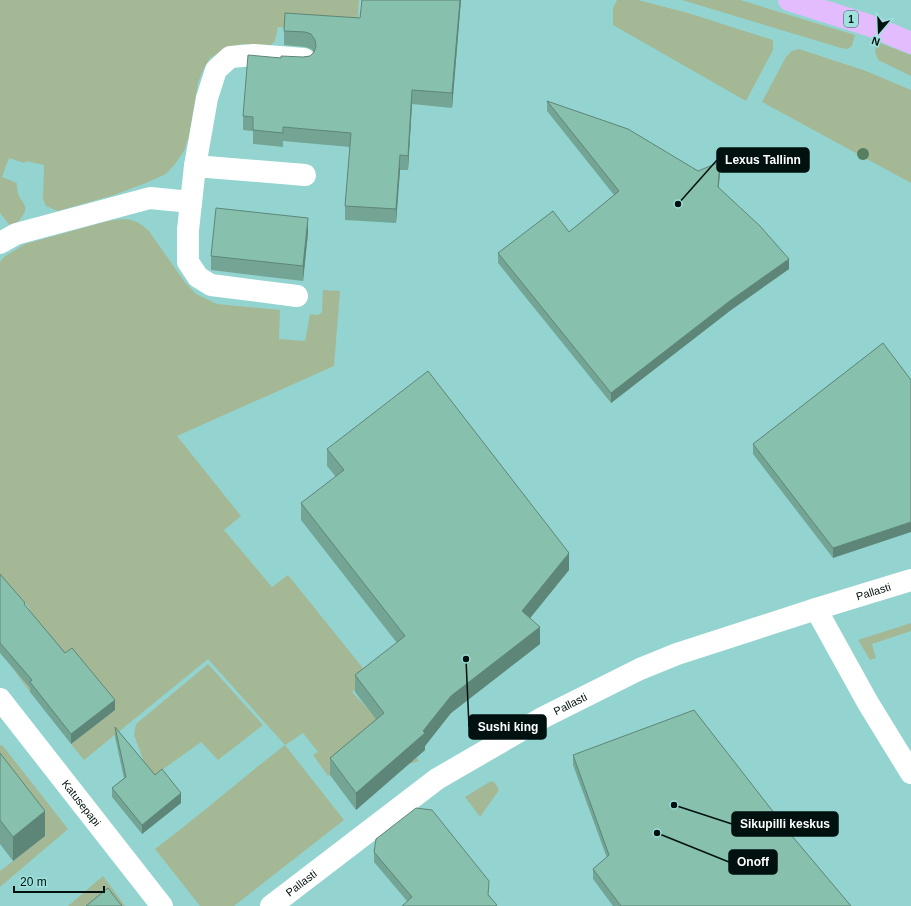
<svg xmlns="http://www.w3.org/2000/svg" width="911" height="906" font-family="Arial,sans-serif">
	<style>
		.green { fill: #a5b895 }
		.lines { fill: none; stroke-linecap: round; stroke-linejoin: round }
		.minor { stroke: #fff; stroke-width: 22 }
		.major { stroke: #e3bcfd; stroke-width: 22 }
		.tree { fill: #557f5e }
		.wall { fill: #74a594 }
		.shaded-wall { fill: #5e8678 }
		.building { fill: #87c0ac; stroke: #5e8678 }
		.labels { text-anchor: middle; stroke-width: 4; stroke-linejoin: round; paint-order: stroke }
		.shield { fill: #9fe2dd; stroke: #30504e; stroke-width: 1 }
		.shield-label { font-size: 10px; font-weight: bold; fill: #001110 }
		.street-label { font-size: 11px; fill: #001110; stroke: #9fe2dd }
		.leader { fill: none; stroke: #001110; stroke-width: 1.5 }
		.callout-dot { fill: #001110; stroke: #9fe2dd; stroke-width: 1.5 }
		.callout { fill: #001110; stroke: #001110; stroke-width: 1.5 }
		.callout-label { font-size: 12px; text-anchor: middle; font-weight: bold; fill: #fff }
	</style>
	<rect width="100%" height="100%" fill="#93d4d0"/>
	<g class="green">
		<path d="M0 0H359L357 33 278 27 275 41 271 45 242 44 227 48 210 58 203 70 198 83 189 136 184 151 175 164 166 174 146 183 114 195 58 211 46 206 43 199 44 165 26 161 24 163 9 158 2 177 17 183C15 207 40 201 12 228L0 213Z"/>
		<path d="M617 0H638L688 13 773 40V50L746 101 613 25V8Z"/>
		<path d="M682 0H740L855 35 852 46 847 49 841 48Z"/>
		<path d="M877 42 911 55V76L878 60 875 52Z"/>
		<path d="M799 49 866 71 911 90V183L762 102 786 57 792 51Z"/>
		<path d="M122 219C133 219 141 223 149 231L184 281 196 294 217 304 280 310 279 339 305 341 310 314 318 315 322 312 323 290 340 291 334 366 177 436 241 516 224 530 272 587 288 575 371 678 370 681 352 692 370 711 393 729 419 761 409 764 381 732 328 776 313 755 318 752 303 733 285 745 344 820 234 906H200L155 849C199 816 241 779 285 745L208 659 84 760 71 744 115 710 30 692 8 662 24 614 30 609 21 598 0 584V262L4 257 25 244 108 221Z"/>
		<path d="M911 623V631L872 644 876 658 870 660 858 640Z"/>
		<path d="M208 664 263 725 218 760 201 742 155 775 144 762 134 735 136 724Z"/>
		<path d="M0 745 3 746 68 829 0 887V871L45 836 0 777Z"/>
		<path d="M491 781 495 783 499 790 480 817 465 797Z"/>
		<path d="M103 876 125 906H68Z"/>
	</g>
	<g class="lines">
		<g class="minor">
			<path d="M195 166 305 175"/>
			<path d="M0 243 16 234 150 198 191 202"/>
			<path d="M297 296 211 285 198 277 188 262V230L195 166 207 98 216 70 230 57 254 55 304 59"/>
			<path d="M816 609 868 703 911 773"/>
			<path id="s1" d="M0 699 162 906"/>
			<path id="s2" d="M271 906 437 779 544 717 640 669 677 654 816 609 911 580"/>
		</g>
		<path class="major" d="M789 0 871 26 911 43"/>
	</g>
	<circle class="tree" cx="863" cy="154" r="6"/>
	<g class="wall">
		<path d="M461 0 452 108 412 104 408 170H400L396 223 345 220V206L350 147 283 141V147L253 144V131L243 130V116L281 58 303 57 310 56 314 52 311 49 305 47 284 45V31L360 18Z"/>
		<path d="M547 101 698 171 720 172 718 188 789 269 731 310 611 403 498 263V253L569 232 614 195 547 111Z"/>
		<path d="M308 233 303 281 211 270V256Z"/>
		<path d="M883 343 833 558 753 454V444Z"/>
		<path d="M327 449 569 570 530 618 540 644 451 713 425 746V750L356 810 330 775V758L376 719 355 692V675L397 643 301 520V503L336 477 327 466Z"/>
		<path d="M0 574 25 606 115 710 71 744 30 692V688L0 653Z"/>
		<path d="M115 727 155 775 181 803 142 834 112 797V788L124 778 115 737Z"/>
		<path d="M0 753 45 836 13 861 0 844Z"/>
		<path d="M573 755 792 836 851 906H613L593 879V869L607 858 573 765Z"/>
		<path d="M374 852 489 895 497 906 407 901 374 862Z"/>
	</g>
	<g class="shaded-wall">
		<path d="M460 0H461L452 108V93Z"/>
		<path d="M412 90V104L408 170V156Z"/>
		<path d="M400 155V170L396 223V209Z"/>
		<path d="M720 162V172L718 197V187Z"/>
		<path d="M308 218V233L303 281V266Z"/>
		<path d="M789 259V269L731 310 611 403V393L731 300Z"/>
		<path d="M911 522V532L833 558V548Z"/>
		<path d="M569 553V570L522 628V611Z"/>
		<path d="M540 627V644L451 713 425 746V750L356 810V793L423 731 451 696Z"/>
		<path d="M115 700V710L71 744V734Z"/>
		<path d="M181 793V803L142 834V825Z"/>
		<path d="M45 811V836L13 861V837Z"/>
	</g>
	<g class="building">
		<path d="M362 0H460L452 93 412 90 408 156 400 155 396 209 345 206 351 133 283 127V133L253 130V117L243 116 248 55 281 58V56L303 57 310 56 314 52 316 46 315 40 311 34 305 32 284 31 285 13 360 18Z"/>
		<path d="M547 101 628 129 698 171 720 162 718 187 760 226 789 259 731 300 611 393 498 253 553 211 569 232 619 191Z"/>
		<path d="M216 208 308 218 303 266 211 256Z"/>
		<path d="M883 343 911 380V522L833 548 753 444Z"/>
		<path d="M428 371 569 553 522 611 540 627 451 696 423 731 425 733 356 793 330 758 384 713 355 675 405 636 301 503 344 470 327 449Z"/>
		<path d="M0 574 25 603 24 604 65 653 72 648 115 700 71 734 30 682 32 680 0 643Z"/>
		<path d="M694 710 792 836 851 906H621L593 869 609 855 573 755Z"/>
		<path d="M115 727 155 775 162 769 181 793 142 825 112 788 126 777Z"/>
		<path d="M0 753 45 811 13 837 0 820Z"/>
		<path d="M416 808 432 810 489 881 488 895 497 905 495 906H402L412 897 374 852 376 839Z"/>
		<path d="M108 888 122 906H86Z"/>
	</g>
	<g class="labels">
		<rect class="shield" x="844" y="11" width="14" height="16" rx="3"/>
		<g class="shield-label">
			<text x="851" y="23">1</text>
		</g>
		<g class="street-label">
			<text dy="4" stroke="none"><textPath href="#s2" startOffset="686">Pallasti</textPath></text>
			<text dy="4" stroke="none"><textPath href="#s2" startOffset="362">Pallasti</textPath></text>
			<text dy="4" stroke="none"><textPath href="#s1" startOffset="132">Katusepapi</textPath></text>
			<text dy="4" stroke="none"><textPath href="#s2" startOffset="38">Pallasti</textPath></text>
		</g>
	</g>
	<path class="leader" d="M678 204L717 160M466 659L469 727M674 805L732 824M657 833L729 862"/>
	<g class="callout-dot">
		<circle cx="678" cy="204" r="4"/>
		<circle cx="466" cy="659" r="4"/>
		<circle cx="674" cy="805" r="4"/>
		<circle cx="657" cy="833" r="4"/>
	</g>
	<g class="callout">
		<rect x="717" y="148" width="92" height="24" rx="4"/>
		<rect x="469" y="715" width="77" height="24" rx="4"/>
		<rect x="732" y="812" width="106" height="24" rx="4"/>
		<rect x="729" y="850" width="48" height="24" rx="4"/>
	</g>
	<g class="callout-label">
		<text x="763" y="164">Lexus Tallinn</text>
		<text x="508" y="731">Sushi king</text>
		<text x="785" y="828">Sikupilli keskus</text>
		<text x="753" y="866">Onoff</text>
	</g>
	<g transform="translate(879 32) rotate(199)" stroke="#9fe2dd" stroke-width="3" paint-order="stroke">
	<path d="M0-3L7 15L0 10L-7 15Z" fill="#001110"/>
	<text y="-6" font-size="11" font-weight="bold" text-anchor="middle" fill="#001110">N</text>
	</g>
	<path d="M14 886v6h90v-6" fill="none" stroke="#001110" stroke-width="2"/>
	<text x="20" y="886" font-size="12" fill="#001110" stroke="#9fe2dd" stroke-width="3" paint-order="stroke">20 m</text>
</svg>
